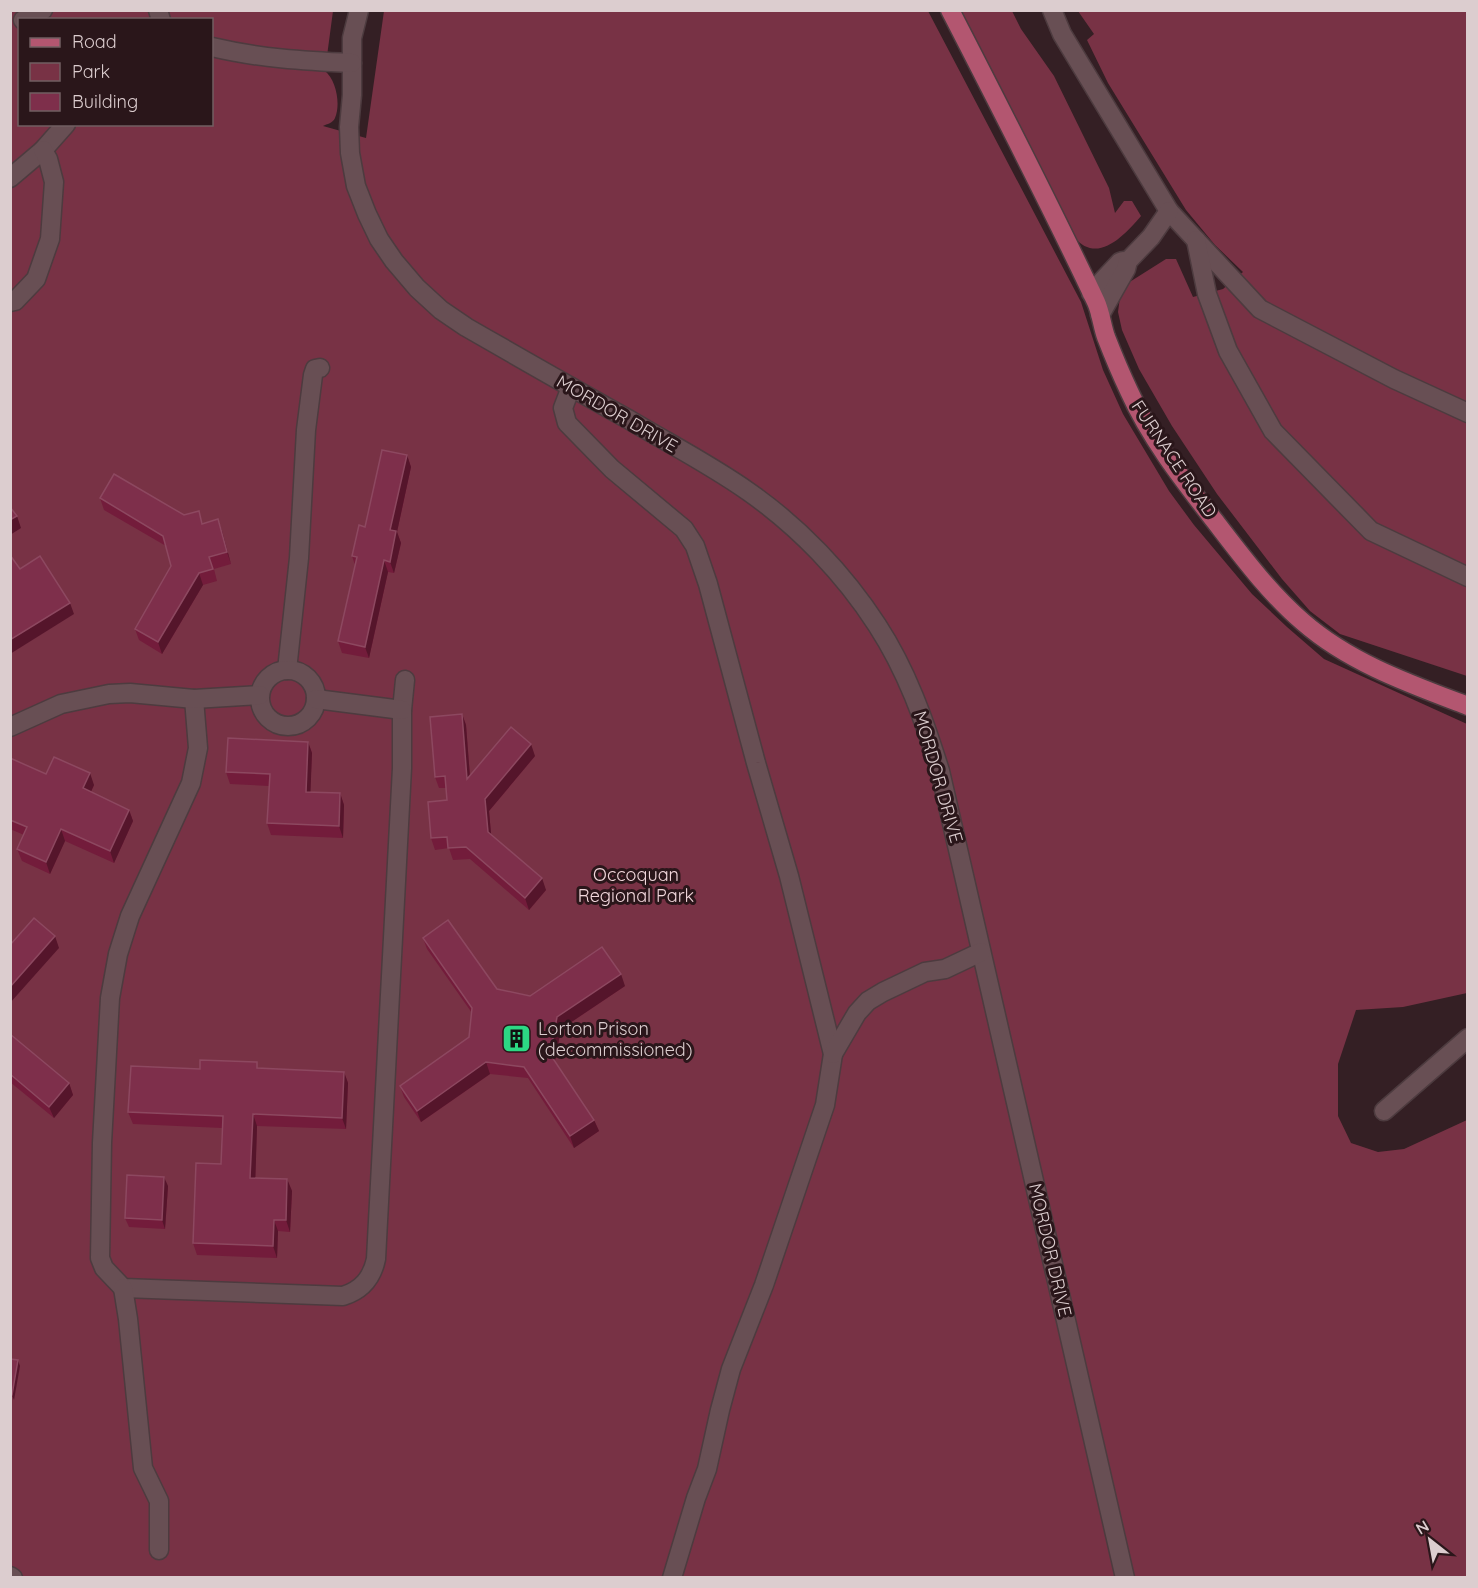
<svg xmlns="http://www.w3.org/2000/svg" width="1478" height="1588" font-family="Quicksand,sans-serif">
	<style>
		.green { fill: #783245; fill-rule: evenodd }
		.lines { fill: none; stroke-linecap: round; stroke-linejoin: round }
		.minor-casing { stroke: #4d3b3f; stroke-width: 21 }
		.major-casing { stroke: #4d3b3f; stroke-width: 21 }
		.minor { stroke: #684f54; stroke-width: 18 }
		.major { stroke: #b35670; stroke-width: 18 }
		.wall { fill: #731c3b }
		.shaded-wall { fill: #55152b }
		.building { fill: #7e2f4b; stroke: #8d4860; stroke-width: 1.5 }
		.labels { text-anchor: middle; stroke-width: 6; stroke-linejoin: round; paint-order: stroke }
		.street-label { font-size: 18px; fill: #dccdcf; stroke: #2a161a }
		.park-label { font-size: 18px; fill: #f2d7dc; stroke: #2a161a }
		.poi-label { font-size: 18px; fill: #dccdcf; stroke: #2a161a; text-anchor: start }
	</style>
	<rect width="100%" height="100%" fill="#341f24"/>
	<g class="green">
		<path d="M11 11H333L325 71C336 80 341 104 335 118 333 123 327 124 323 126L366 138 384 11H928L1081 302 1103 370 1123 414 1169 491 1194 525 1252 594 1287 627 1324 659 1467 724V993L1403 1007 1356 1010 1338 1064V1116L1351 1143 1378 1152 1404 1149 1467 1120V1577L11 1578ZM20 20H212V124H20Z"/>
		<path d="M959 11H1012L1021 29 1054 76 1109 188 1115 213 1124 201H1132L1141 216C1124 236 1097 265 1074 237L1028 141Z"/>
		<path d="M1078 11H1467V676L1340 634 1310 611 1282 579 1217 494 1172 426 1139 369 1122 330 1118 312 1120 297 1128 283 1166 259H1176L1193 297 1223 289 1243 272 1215 245 1186 210 1108 83 1087 40 1094 34Z"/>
	</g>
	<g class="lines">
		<defs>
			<g id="minor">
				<path d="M158 10 161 20"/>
				<path d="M359 10 352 38V95L349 127 350 153 356 186 367 214 379 239 394 261 417 288 441 310 466 327C520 358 574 389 628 419 668 443 711 465 749 492 799 527 844 574 877 625 907 671 924 720 940 771L1125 1578"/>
				<path d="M1052 10 1062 34 1169 211 1260 309 1394 379 1468 413"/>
				<path d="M23 20 43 10"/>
				<path d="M212 47C258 58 304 61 352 63"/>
				<path d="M10 178 43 150 66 124"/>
				<path d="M1196 240 1207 294 1228 351 1273 431 1371 531 1468 577"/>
				<path d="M1091 293 1120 262 1123 261"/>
				<path d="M10 302 15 301 36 279 50 239 54 182 48 159 43 150"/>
				<path d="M1100 315 1126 269 1128 261 1151 237 1169 211"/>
				<path d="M571 387 563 408 567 423 612 469 684 529 695 546 708 584 756 763 789 876 833 1054 825 1105 764 1285 731 1369 720 1410 707 1469 696 1498 672 1578"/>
				<path d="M287 670 299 558 306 430 313 375 315 369 320 368"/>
				<circle cx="288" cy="698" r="28"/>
				<path d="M194 699 198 748 191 783 130 916 118 954 110 998 102 1143 100 1258 104 1268 123 1288 343 1296C362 1290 372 1278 376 1259L402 768V710L405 680"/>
				<path d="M316 699 402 710"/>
				<path d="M10 727 61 704 109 694 130 693 194 699 260 695"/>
				<path d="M833 1054 857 1013 868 1001 883 992 925 972 945 969 981 952"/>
				<path d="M1384 1111 1468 1038"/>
				<path d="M123 1288 128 1319 143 1468 159 1501V1550"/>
				<path d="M10 1576 13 1578"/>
			</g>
			<path id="major" d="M950 10C1000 107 1050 204 1096 302 1101 313 1102 326 1106 337 1113 355 1121 374 1129 391 1150 438 1183 480 1214 520 1241 555 1269 593 1303 622 1350 663 1410 684 1468 706"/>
		</defs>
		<use href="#minor" class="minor-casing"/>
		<use href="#major" class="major-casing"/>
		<use href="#minor" class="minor"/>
		<use href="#major" class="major"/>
	</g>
	<g class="wall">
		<path d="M407 455 411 467 397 532 401 543 394 573 388 572 369 658 342 653 338 641 355 565 352 556 365 527Z"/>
		<path d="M100 498 184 515 222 531 231 564 214 569 217 581 203 585 162 654 139 640 135 629 171 566 166 546 104 510Z"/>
		<path d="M462 714 466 725 470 776 535 756 489 811 491 835 546 890 529 910 470 859 453 860 449 848 435 850 431 838 447 800 446 788H439L435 777Z"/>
		<path d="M308 742 312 753 310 792 340 793 344 805 343 838 271 835 267 823 269 786 230 784 226 772Z"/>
		<path d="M10 758 46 774 94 785 91 792 129 810 133 821 114 863 65 841 50 874 22 861 17 849 24 835 10 829Z"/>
		<path d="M423 938 497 989 530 996 625 986 561 1029 555 1061 594 1120 599 1131 574 1148 528 1078 490 1074 421 1122 404 1097 400 1086 469 1037 472 1013 427 949Z"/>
		<path d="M10 1034 69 1083 73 1095 54 1118 10 1082Z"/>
		<path d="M259 1068 344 1072 348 1083 346 1129 257 1126 255 1178 287 1179 292 1191 290 1232 278 1231 277 1258 197 1255 193 1243 221 1164 222 1128 133 1124 128 1112 200 1069Z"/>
		<path d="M168 1186 165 1229 129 1227 125 1218Z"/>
	</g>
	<g class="shaded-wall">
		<path d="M407 455 411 467 397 532 401 543 394 573 390 562V530Z"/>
		<path d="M17 516 21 528 10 535V520Z"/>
		<path d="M218 519 222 531 231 564 227 552Z"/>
		<path d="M384 560 388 572 369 658 365 647Z"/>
		<path d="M199 573 203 585 162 654 158 642Z"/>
		<path d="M70 603 74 614 10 654V640Z"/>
		<path d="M462 714 466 725 471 791 467 779Z"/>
		<path d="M308 742 312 753 310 804 306 792Z"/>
		<path d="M531 744 535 756 489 811 492 844 488 832 485 799Z"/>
		<path d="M90 773 94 785 87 800 83 788Z"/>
		<path d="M340 793 344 805 343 838 339 826Z"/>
		<path d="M129 810 133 821 114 863 110 851Z"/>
		<path d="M61 829 65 841 50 874 46 862Z"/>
		<path d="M542 878 546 890 529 910 525 898Z"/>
		<path d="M55 936 59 948 10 1003V987Z"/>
		<path d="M621 974 625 986 561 1029 554 1066 550 1054 557 1017Z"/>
		<path d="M486 1062 490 1074 421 1122 417 1111Z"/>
		<path d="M344 1072 348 1083 346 1129 342 1118Z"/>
		<path d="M69 1083 73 1095 54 1118 49 1107Z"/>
		<path d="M253 1114 257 1126 255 1190 250 1178Z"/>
		<path d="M594 1120 599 1131 574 1148 570 1136Z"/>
		<path d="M164 1177 168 1186 165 1229 162 1220Z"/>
		<path d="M287 1179 292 1191 290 1232 286 1220Z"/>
		<path d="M274 1220 278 1231 277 1258 273 1246Z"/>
		<path d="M18 1360 20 1366 14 1400 12 1395Z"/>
	</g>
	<g class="building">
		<path d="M382 450 407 455 390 530 396 531 390 562 384 560 365 647 338 641 357 557 352 556 359 525 365 527Z"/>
		<path d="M114 474 184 515 199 511 202 524 218 519 227 552 209 557 213 569 199 573 158 642 135 629 171 566 163 536 100 498Z"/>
		<path d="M10 507 17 516 10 520Z"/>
		<path d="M10 555 20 569 40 556 70 603 10 640Z"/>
		<path d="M462 714 467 779 511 727 531 744 485 799 488 832 542 878 525 898 466 847 448 848 447 837 431 838 428 802 447 800 445 776 435 777 430 717Z"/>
		<path d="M228 738 308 742 306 792 340 793 339 826 267 823 270 774 226 772Z"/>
		<path d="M54 757 90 773 83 788 129 810 110 851 61 829 46 862 17 849 27 827 10 820V758L46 774Z"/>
		<path d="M34 918 55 936 10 987V945Z"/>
		<path d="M448 920 497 989 530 996 602 947 621 974 557 1017 550 1054 594 1120 570 1136 524 1067 486 1062 417 1111 400 1086 469 1037 472 1008 423 938Z"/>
		<path d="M10 1034 69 1083 49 1107 10 1074Z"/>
		<path d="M200 1060 257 1062V1068L344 1072 342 1118 253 1114 250 1178 287 1179 286 1220H274L273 1246 193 1243 196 1163 221 1164 223 1116 128 1112 131 1066 200 1069Z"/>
		<path d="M127 1175 164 1177 162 1220 125 1218Z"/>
		<path d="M10 1359 18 1360 12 1395H10Z"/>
	</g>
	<defs>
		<symbol id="building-square" viewBox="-11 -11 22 22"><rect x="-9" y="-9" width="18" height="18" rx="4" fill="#2cd884" stroke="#2a161a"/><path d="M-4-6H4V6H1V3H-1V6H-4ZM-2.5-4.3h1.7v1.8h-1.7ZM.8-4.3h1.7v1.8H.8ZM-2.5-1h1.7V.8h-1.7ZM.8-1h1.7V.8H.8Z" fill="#111"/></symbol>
	</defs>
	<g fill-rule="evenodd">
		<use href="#building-square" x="500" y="1022" width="33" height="33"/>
	</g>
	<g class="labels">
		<g class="street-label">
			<text transform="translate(617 414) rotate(30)" y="6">MORDOR DRIVE</text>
			<text transform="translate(1174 459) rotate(56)" y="6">FURNACE ROAD</text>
			<text transform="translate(938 777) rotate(74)" y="6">MORDOR DRIVE</text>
			<text transform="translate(1050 1250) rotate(77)" y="6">MORDOR DRIVE</text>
		</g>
		<g class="park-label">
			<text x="636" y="881">Occoquan<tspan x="636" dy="21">Regional Park</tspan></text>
		</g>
		<g class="poi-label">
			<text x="538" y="1035">Lorton Prison<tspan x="538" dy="21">(decommissioned)</tspan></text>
		</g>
	</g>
	<rect width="1478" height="1588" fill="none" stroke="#dccdcf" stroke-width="24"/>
	<rect x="18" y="18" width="195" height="108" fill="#2a161a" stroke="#715f62" stroke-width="1.5"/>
	<rect x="30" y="38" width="30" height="9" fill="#b35670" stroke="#715f62" stroke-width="1.5"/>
	<text x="72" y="48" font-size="18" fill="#dccdcf">Road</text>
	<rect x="30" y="63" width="30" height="18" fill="#783245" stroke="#715f62" stroke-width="1.5"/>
	<text x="72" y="78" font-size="18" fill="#dccdcf">Park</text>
	<rect x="30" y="93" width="30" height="18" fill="#7e2f4b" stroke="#715f62" stroke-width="1.5"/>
	<text x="72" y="108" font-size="18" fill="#dccdcf">Building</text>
	<g transform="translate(1430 1540) rotate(329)" stroke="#2a161a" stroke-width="4.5" paint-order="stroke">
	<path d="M0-4.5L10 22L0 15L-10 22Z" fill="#dccdcf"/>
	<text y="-9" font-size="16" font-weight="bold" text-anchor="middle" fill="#dccdcf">N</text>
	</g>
</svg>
